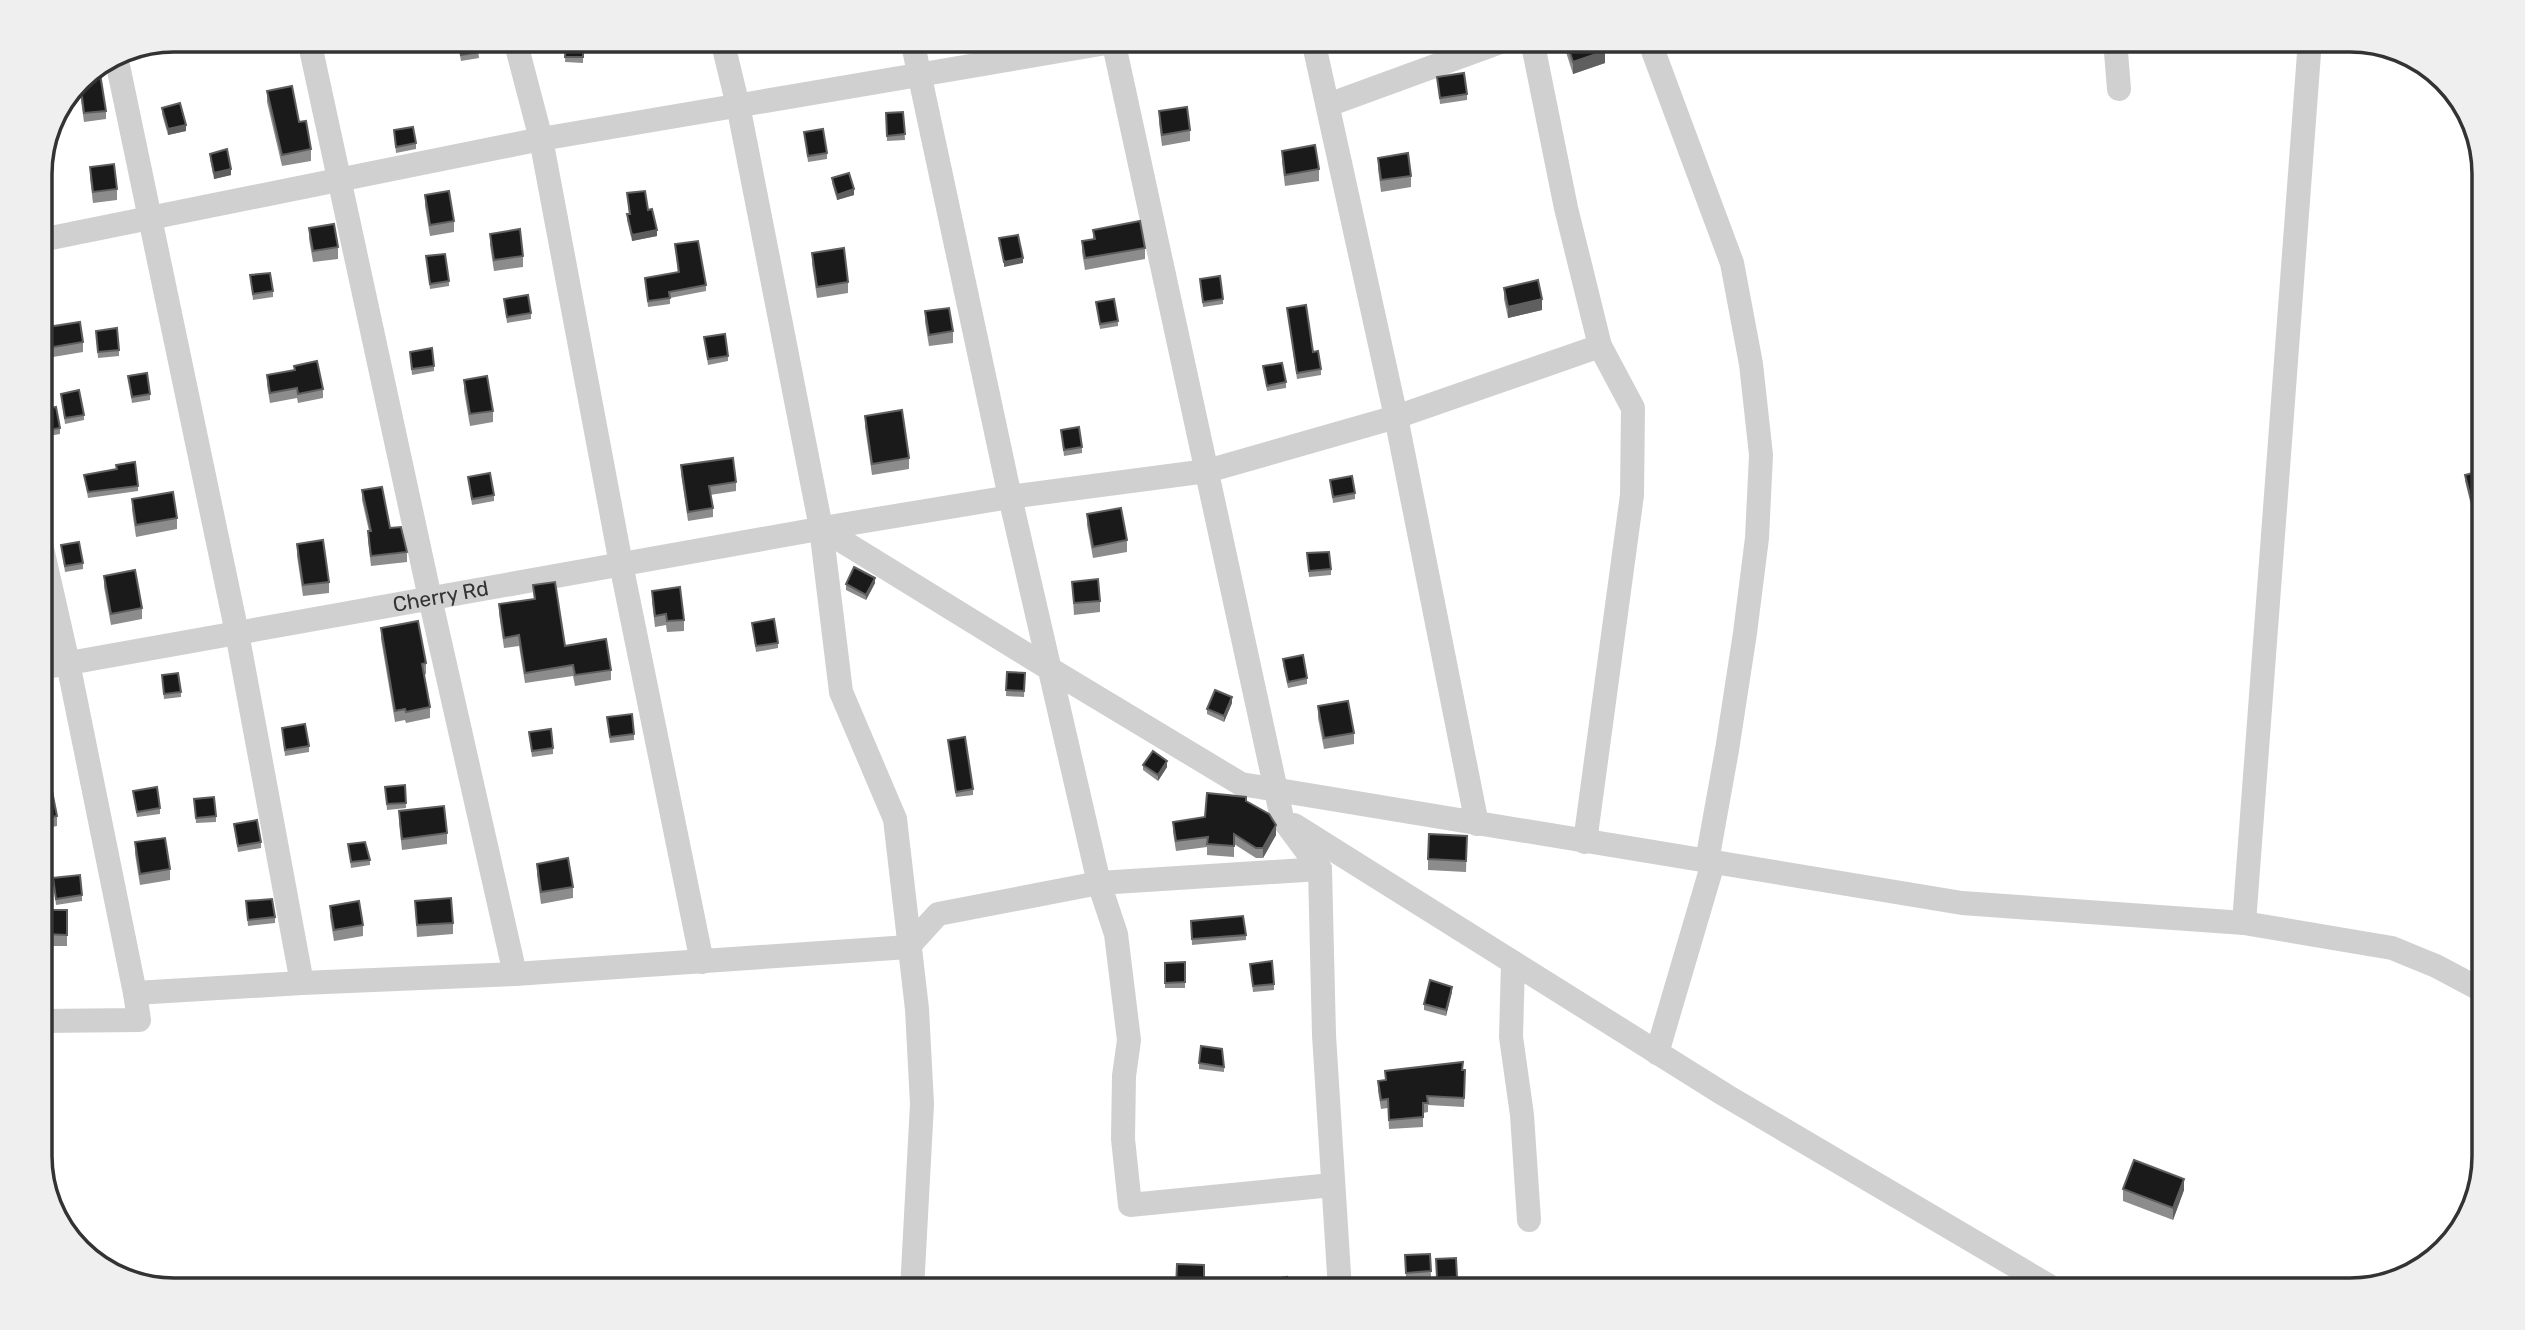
<svg xmlns="http://www.w3.org/2000/svg" width="2525" height="1330" font-family="Rubik,sans-serif">
	<style>
		.lines { fill: none; stroke-linecap: round; stroke-linejoin: round }
		.street { stroke: #d0d0d0; stroke-width: 24 }
		.wall { fill: #8c8c8c }
		.shaded-wall { fill: #5f5f5f }
		.building { fill: #1a1a1a; stroke: #5f5f5f; stroke-width: 2 }
		.labels { text-anchor: middle; stroke-width: 7; stroke-linejoin: round; paint-order: stroke }
		.street-label { font-size: 21px; fill: #333; stroke: #fff }
		.rim { fill: none; stroke: #333; stroke-width: 3.5 }
	</style>
	<rect width="100%" height="100%" fill="#fff"/>
	<g class="lines">
		<g class="street">
			<path d="M309 40 430 598 515 974"/>
			<path d="M515 40 541 139 1124 40"/>
			<path d="M722 40 739 110 821 528 841 692 895 819 917 1009 922 1104 912 1290"/>
			<path d="M1113 40 1282 818 1320 869 1099 883 1116 934 1129 1040 1124 1076 1123 1139 1130 1205 1332 1185"/>
			<path d="M1313 40 1396 417 1477 824"/>
			<path d="M1532 40 1566 208 1600 346 1633 408 1632 495 1585 842"/>
			<path d="M1649 40 1732 263 1751 364 1761 455 1757 538 1745 633 1727 750 1707 861"/>
			<path d="M2115 40 2119 89"/>
			<path d="M116 56 237 633 302 983"/>
			<path d="M1328 105 1506 40"/>
			<path d="M41 240 541 139 621 564 702 962"/>
			<path d="M821 528 1050 669 1241 784 1962 903 2244 923 2392 948 2436 966 2485 992"/>
			<path d="M41 544 68 663 135 993 139 1020 41 1021"/>
			<path id="s1" d="M41 668 841 525 1010 497 1207 471 1396 417 1600 346"/>
			<path d="M1294 825 1725 1095 2056 1290"/>
			<path d="M1320 869 1324 1035 1340 1290"/>
			<path d="M2244 923 2310 40"/>
			<path d="M1513 963 1511 1037 1522 1115 1529 1220"/>
			<path d="M135 993 302 983 515 974 908 947 938 914 1099 883 1010 497 912 40"/>
			<path d="M1657 1053 1713 863"/>
		</g>
	</g>
	<g class="wall">
		<path d="M457 40H477L479 58 461 61Z"/>
		<path d="M566 40H583V63L565 62Z"/>
		<path d="M1566 41 1605 63 1573 74 1566 52Z"/>
		<path d="M1437 77 1467 94V100L1440 104Z"/>
		<path d="M80 79 106 111V119L84 122 79 86H77Z"/>
		<path d="M267 91 299 122 311 149V161L282 166 267 102Z"/>
		<path d="M162 108 186 131 168 135 162 114Z"/>
		<path d="M1159 111 1190 130V141L1162 146 1159 123Z"/>
		<path d="M903 112 905 140 887 141 886 113Z"/>
		<path d="M394 130 416 143V149L396 153Z"/>
		<path d="M804 132 827 153V159L808 162Z"/>
		<path d="M1282 151 1319 169V181L1285 186 1282 162Z"/>
		<path d="M210 154 231 175 214 179 210 159Z"/>
		<path d="M1378 158 1411 176V187L1381 192 1378 169Z"/>
		<path d="M90 167 117 189V200L93 203 90 178Z"/>
		<path d="M832 178 854 195 837 200 832 183Z"/>
		<path d="M627 193 648 210 657 236 632 241 627 220V214H629Z"/>
		<path d="M425 195 454 221V232L430 236 425 206Z"/>
		<path d="M309 228 338 247V259L313 262 309 239Z"/>
		<path d="M1093 230 1145 248V259L1085 270 1082 252V241L1093 239Z"/>
		<path d="M490 234 523 256V267L494 271 490 245Z"/>
		<path d="M675 244 706 285V291L670 298V304L648 307 645 278 678 273Z"/>
		<path d="M812 253 848 282V293L817 298 812 264Z"/>
		<path d="M426 256 449 281V286L430 289Z"/>
		<path d="M250 275 273 291V297L253 300Z"/>
		<path d="M1200 279 1223 299V304L1203 307Z"/>
		<path d="M1504 288 1542 310 1508 318 1504 299Z"/>
		<path d="M504 299 531 313V319L507 323Z"/>
		<path d="M1096 302 1118 321V326L1100 329Z"/>
		<path d="M1287 308 1313 352 1321 369V375L1297 379Z"/>
		<path d="M925 311 953 331V343L929 346 925 322Z"/>
		<path d="M41 325V328L83 342V352L41 359Z"/>
		<path d="M96 331 119 350V356L98 358Z"/>
		<path d="M704 337 728 356V361L708 365Z"/>
		<path d="M410 352 434 366V371L412 375Z"/>
		<path d="M294 366 323 389V398L298 403 297 398 270 403 267 385V375L294 370Z"/>
		<path d="M1263 366 1286 382V388L1267 391Z"/>
		<path d="M128 376 150 394V400L132 403Z"/>
		<path d="M464 380 493 411V422L470 426 464 391Z"/>
		<path d="M61 394 84 415V420L65 424Z"/>
		<path d="M41 410 60 428V434L42 437 41 429Z"/>
		<path d="M865 416 909 458V469L872 475 865 427Z"/>
		<path d="M1061 430 1082 447V453L1064 456Z"/>
		<path d="M116 465 138 486V491L88 498 84 475 116 469Z"/>
		<path d="M681 465 736 482V491L710 495 713 508V517L688 521 681 474Z"/>
		<path d="M2485 470V548L2482 549 2465 481V475Z"/>
		<path d="M468 477 494 495V501L472 505Z"/>
		<path d="M1330 480 1355 493V499L1333 503Z"/>
		<path d="M362 490 407 552V562L371 566 368 541 369 531 362 500Z"/>
		<path d="M132 499 177 518V529L136 537 132 510Z"/>
		<path d="M1087 514 1127 540V552L1093 558 1087 525Z"/>
		<path d="M297 544 329 582V593L303 596 297 556Z"/>
		<path d="M61 545 83 563V569L65 572Z"/>
		<path d="M1307 553 1331 569V575L1309 577Z"/>
		<path d="M104 576 142 608V619L111 625 104 587Z"/>
		<path d="M1072 582 1100 601V612L1074 615Z"/>
		<path d="M875 583 866 600 846 590V584Z"/>
		<path d="M533 585 565 646 611 670V680L575 686 573 676 525 683 519 646 504 648 499 614V604L534 599Z"/>
		<path d="M652 591 684 620V631L667 632 666 625 655 627 652 602Z"/>
		<path d="M752 623 778 643V648L756 652Z"/>
		<path d="M381 628 426 663V674L424 675 430 707V718L406 723 405 720 395 722 381 639Z"/>
		<path d="M1283 659 1307 678V684L1288 688 1283 665Z"/>
		<path d="M1007 672 1025 673 1024 697 1006 696Z"/>
		<path d="M162 675 181 692V697L164 699Z"/>
		<path d="M1232 703 1224 722 1207 714V709Z"/>
		<path d="M1318 706 1354 733V744L1324 749 1318 718Z"/>
		<path d="M607 717 634 734V740L610 743Z"/>
		<path d="M282 728 309 746V752L285 756Z"/>
		<path d="M529 732 553 748V754L532 757Z"/>
		<path d="M948 740 973 789V795L956 797Z"/>
		<path d="M1143 765 1167 767 1158 781 1143 770Z"/>
		<path d="M405 785 406 808 387 810 385 787Z"/>
		<path d="M133 791 160 808V814L137 817Z"/>
		<path d="M41 793 57 816V826L47 828 48 841H44L45 855 41 856Z"/>
		<path d="M194 799 216 816V822L196 823Z"/>
		<path d="M1246 801 1276 835 1263 858H1256L1234 844V857L1207 855V847L1176 851 1173 832V822L1205 817Z"/>
		<path d="M399 811 447 833V844L402 850 399 823Z"/>
		<path d="M234 824 261 842V848L238 852Z"/>
		<path d="M1467 836 1466 872 1428 870V859Z"/>
		<path d="M135 842 170 869V880L140 885 135 854Z"/>
		<path d="M348 844 370 860V865L351 868Z"/>
		<path d="M537 864 573 887V898L541 904 537 875Z"/>
		<path d="M53 878 82 895V901L56 905Z"/>
		<path d="M246 901 275 917V923L248 926Z"/>
		<path d="M415 901 453 923V934L417 937Z"/>
		<path d="M330 906 363 925V936L334 941 330 917Z"/>
		<path d="M44 910H67V946H45Z"/>
		<path d="M1191 921 1246 935V940L1192 945Z"/>
		<path d="M1185 962V988H1165V963Z"/>
		<path d="M1250 964 1274 984V990L1253 992Z"/>
		<path d="M1452 992 1446 1016 1424 1010V1004Z"/>
		<path d="M1199 1063 1224 1067V1072L1199 1069Z"/>
		<path d="M1462 1070 1465 1079 1464 1107 1428 1105V1112L1423 1113V1127L1389 1129 1388 1108 1381 1109 1378 1091V1081H1385V1071Z"/>
		<path d="M2123 1189 2184 1190 2173 1220 2123 1201Z"/>
		<path d="M1430 1254 1431 1277 1406 1278 1405 1255Z"/>
		<path d="M1456 1258 1457 1283 1437 1284 1436 1259Z"/>
	</g>
	<g class="shaded-wall">
		<path d="M1605 51V63L1573 74V62Z"/>
		<path d="M186 125V131L168 135V129Z"/>
		<path d="M231 169V175L214 179V173Z"/>
		<path d="M854 189V195L837 200V195Z"/>
		<path d="M657 230V236L632 241V235Z"/>
		<path d="M1023 258V263L1004 267V262Z"/>
		<path d="M1542 299V310L1508 318V307Z"/>
		<path d="M45 348V358L41 359V349Z"/>
		<path d="M875 578V583L866 600V595Z"/>
		<path d="M1232 697V703L1224 722V716Z"/>
		<path d="M1167 761V767L1158 781V775Z"/>
		<path d="M1276 825V835L1263 858V848Z"/>
		<path d="M48 830V841L42 842V832Z"/>
		<path d="M45 845V855L41 856V846Z"/>
		<path d="M1452 987V992L1446 1016V1010Z"/>
		<path d="M2184 1179V1190L2173 1220V1208Z"/>
	</g>
	<g class="building">
		<path d="M458 40H477L479 52 461 55Z"/>
		<path d="M566 40H583V57H565Z"/>
		<path d="M1569 40H1601L1605 51 1573 62 1566 41Z"/>
		<path d="M99 67 106 111 84 113 80 80Z"/>
		<path d="M1464 73 1467 94 1440 98 1437 77Z"/>
		<path d="M292 86 299 122 306 121 311 149 282 155 267 91Z"/>
		<path d="M180 103 186 125 168 129 162 108Z"/>
		<path d="M1187 107 1190 130 1162 135 1159 111Z"/>
		<path d="M903 112 905 134 887 136 886 113Z"/>
		<path d="M413 127 416 143 396 147 394 130Z"/>
		<path d="M823 129 827 153 808 156 804 132Z"/>
		<path d="M1315 145 1319 169 1285 175 1282 151Z"/>
		<path d="M227 149 231 169 214 173 210 154Z"/>
		<path d="M1408 153 1411 176 1381 180 1378 158Z"/>
		<path d="M114 164 117 189 93 192 90 167Z"/>
		<path d="M849 173 854 189 837 195 832 178Z"/>
		<path d="M449 191 454 221 430 225 425 195Z"/>
		<path d="M645 191 648 210 652 209 657 230 632 235 627 214H630L627 193Z"/>
		<path d="M1140 221 1145 248 1085 258 1082 241 1095 239 1093 230Z"/>
		<path d="M334 224 338 247 313 251 309 228Z"/>
		<path d="M520 229 523 256 494 260 490 234Z"/>
		<path d="M1018 235 1023 258 1004 262 999 238Z"/>
		<path d="M698 241 706 285 669 292 670 298 648 301 645 278 679 272 675 244Z"/>
		<path d="M844 248 848 282 817 287 812 253Z"/>
		<path d="M445 254 449 281 430 284 426 256Z"/>
		<path d="M270 273 273 291 253 294 250 275Z"/>
		<path d="M1220 276 1223 299 1203 302 1200 279Z"/>
		<path d="M1538 280 1542 299 1508 307 1504 288Z"/>
		<path d="M528 295 531 313 507 317 504 299Z"/>
		<path d="M1114 299 1118 321 1100 324 1096 302Z"/>
		<path d="M1306 305 1313 352 1318 351 1321 369 1297 373 1287 308Z"/>
		<path d="M949 308 953 331 929 335 925 311Z"/>
		<path d="M80 322 83 342 41 349V325V328Z"/>
		<path d="M117 328 119 350 98 352 96 331Z"/>
		<path d="M725 334 728 356 708 359 704 337Z"/>
		<path d="M432 348 434 366 412 369 410 352Z"/>
		<path d="M317 361 323 389 298 394 297 388 270 393 267 375 295 370 294 366Z"/>
		<path d="M1282 363 1286 382 1267 386 1263 366Z"/>
		<path d="M147 373 150 394 132 397 128 376Z"/>
		<path d="M487 376 493 411 470 414 464 380Z"/>
		<path d="M79 390 84 415 65 418 61 394Z"/>
		<path d="M56 407 60 428 42 431 41 410Z"/>
		<path d="M902 410 909 458 872 464 865 416Z"/>
		<path d="M1079 427 1082 447 1064 450 1061 430Z"/>
		<path d="M733 458 736 482 709 486 713 508 688 512 681 465Z"/>
		<path d="M135 462 138 486 88 492 84 475 117 469 116 465Z"/>
		<path d="M2485 470V543H2482L2465 475Z"/>
		<path d="M490 473 494 495 472 499 468 477Z"/>
		<path d="M1352 476 1355 493 1333 497 1330 480Z"/>
		<path d="M382 487 390 528 401 527 407 552 371 556 368 531H371L362 490Z"/>
		<path d="M173 492 177 518 136 525 132 499Z"/>
		<path d="M1121 508 1127 540 1093 547 1087 514Z"/>
		<path d="M323 540 329 582 303 585 297 544Z"/>
		<path d="M79 542 83 563 65 566 61 545Z"/>
		<path d="M1329 552 1331 569 1309 571 1307 553Z"/>
		<path d="M854 567 875 578 866 595 846 584Z"/>
		<path d="M135 570 142 608 111 614 104 576Z"/>
		<path d="M1098 579 1100 601 1074 603 1072 582Z"/>
		<path d="M555 582 565 646 606 639 611 670 575 675 573 665 525 673 519 635 504 638 499 604 535 599 533 585Z"/>
		<path d="M680 587 684 620 667 621 666 614 655 616 652 591Z"/>
		<path d="M774 619 778 643 756 646 752 623Z"/>
		<path d="M418 621 426 663 422 664 430 707 406 712 405 709 395 711 381 628Z"/>
		<path d="M1303 655 1307 678 1288 682 1283 659Z"/>
		<path d="M1007 672 1025 673 1024 691 1006 690Z"/>
		<path d="M178 673 181 692 164 694 162 675Z"/>
		<path d="M1215 690 1232 697 1224 716 1207 709Z"/>
		<path d="M1348 701 1354 733 1324 738 1318 706Z"/>
		<path d="M632 714 634 734 610 737 607 717Z"/>
		<path d="M305 724 309 746 285 750 282 728Z"/>
		<path d="M551 729 553 748 532 751 529 732Z"/>
		<path d="M965 737 973 789 956 792 948 740Z"/>
		<path d="M1153 751 1167 761 1158 775 1143 765Z"/>
		<path d="M405 785 406 803 387 804 385 787Z"/>
		<path d="M157 787 160 808 137 812 133 791Z"/>
		<path d="M52 791 57 816 45 818 48 830 42 832 45 845 41 846V793Z"/>
		<path d="M1207 793 1246 797V801L1269 814 1276 825 1263 848H1256L1234 834V846L1207 844 1208 837 1176 841 1173 822 1205 817Z"/>
		<path d="M214 797 216 816 196 818 194 799Z"/>
		<path d="M444 806 447 833 402 839 399 811Z"/>
		<path d="M257 820 261 842 238 846 234 824Z"/>
		<path d="M1429 834 1467 836 1466 861 1428 859Z"/>
		<path d="M165 838 170 869 140 874 135 842Z"/>
		<path d="M365 842 370 860 351 862 348 844Z"/>
		<path d="M568 858 573 887 541 892 537 864Z"/>
		<path d="M80 875 82 895 56 899 53 878Z"/>
		<path d="M451 898 453 923 417 925 415 901Z"/>
		<path d="M272 899 275 917 248 920 246 901Z"/>
		<path d="M359 901 363 925 334 930 330 906Z"/>
		<path d="M44 910H67V935L45 934Z"/>
		<path d="M1243 916 1246 935 1192 939 1191 921Z"/>
		<path d="M1272 961 1274 984 1253 986 1250 964Z"/>
		<path d="M1185 962V982L1165 983V963Z"/>
		<path d="M1430 980 1452 987 1446 1010 1424 1004Z"/>
		<path d="M1201 1046 1222 1049 1224 1067 1199 1063Z"/>
		<path d="M1463 1062 1462 1070H1465L1464 1098 1427 1096 1428 1103H1423V1117L1389 1120 1388 1099 1381 1100 1378 1081 1386 1080 1385 1071Z"/>
		<path d="M2134 1160 2184 1179 2173 1208 2123 1189Z"/>
		<path d="M1430 1254 1431 1271 1406 1273 1405 1255Z"/>
		<path d="M1456 1258 1457 1277 1437 1278 1436 1259Z"/>
		<path d="M1177 1264 1204 1265V1290H1176Z"/>
		<path d="M1287 1277 1288 1290H1269L1267 1280Z"/>
	</g>
	<g class="labels">
		<g class="street-label">
			<text dy="7" stroke="none"><textPath href="#s1" startOffset="406">Cherry Rd</textPath></text>
		</g>
	</g>
	<path d="M0 0H2525V1330H0ZM174 52H2350A122 122 0 0 1 2472 174V1156A122 122 0 0 1 2350 1278H174A122 122 0 0 1 52 1156V174A122 122 0 0 1 174 52Z" fill="#efefef" fill-rule="evenodd"/>
	<path class="rim" d="M174 52H2350A122 122 0 0 1 2472 174V1156A122 122 0 0 1 2350 1278H174A122 122 0 0 1 52 1156V174A122 122 0 0 1 174 52Z"/>
</svg>
